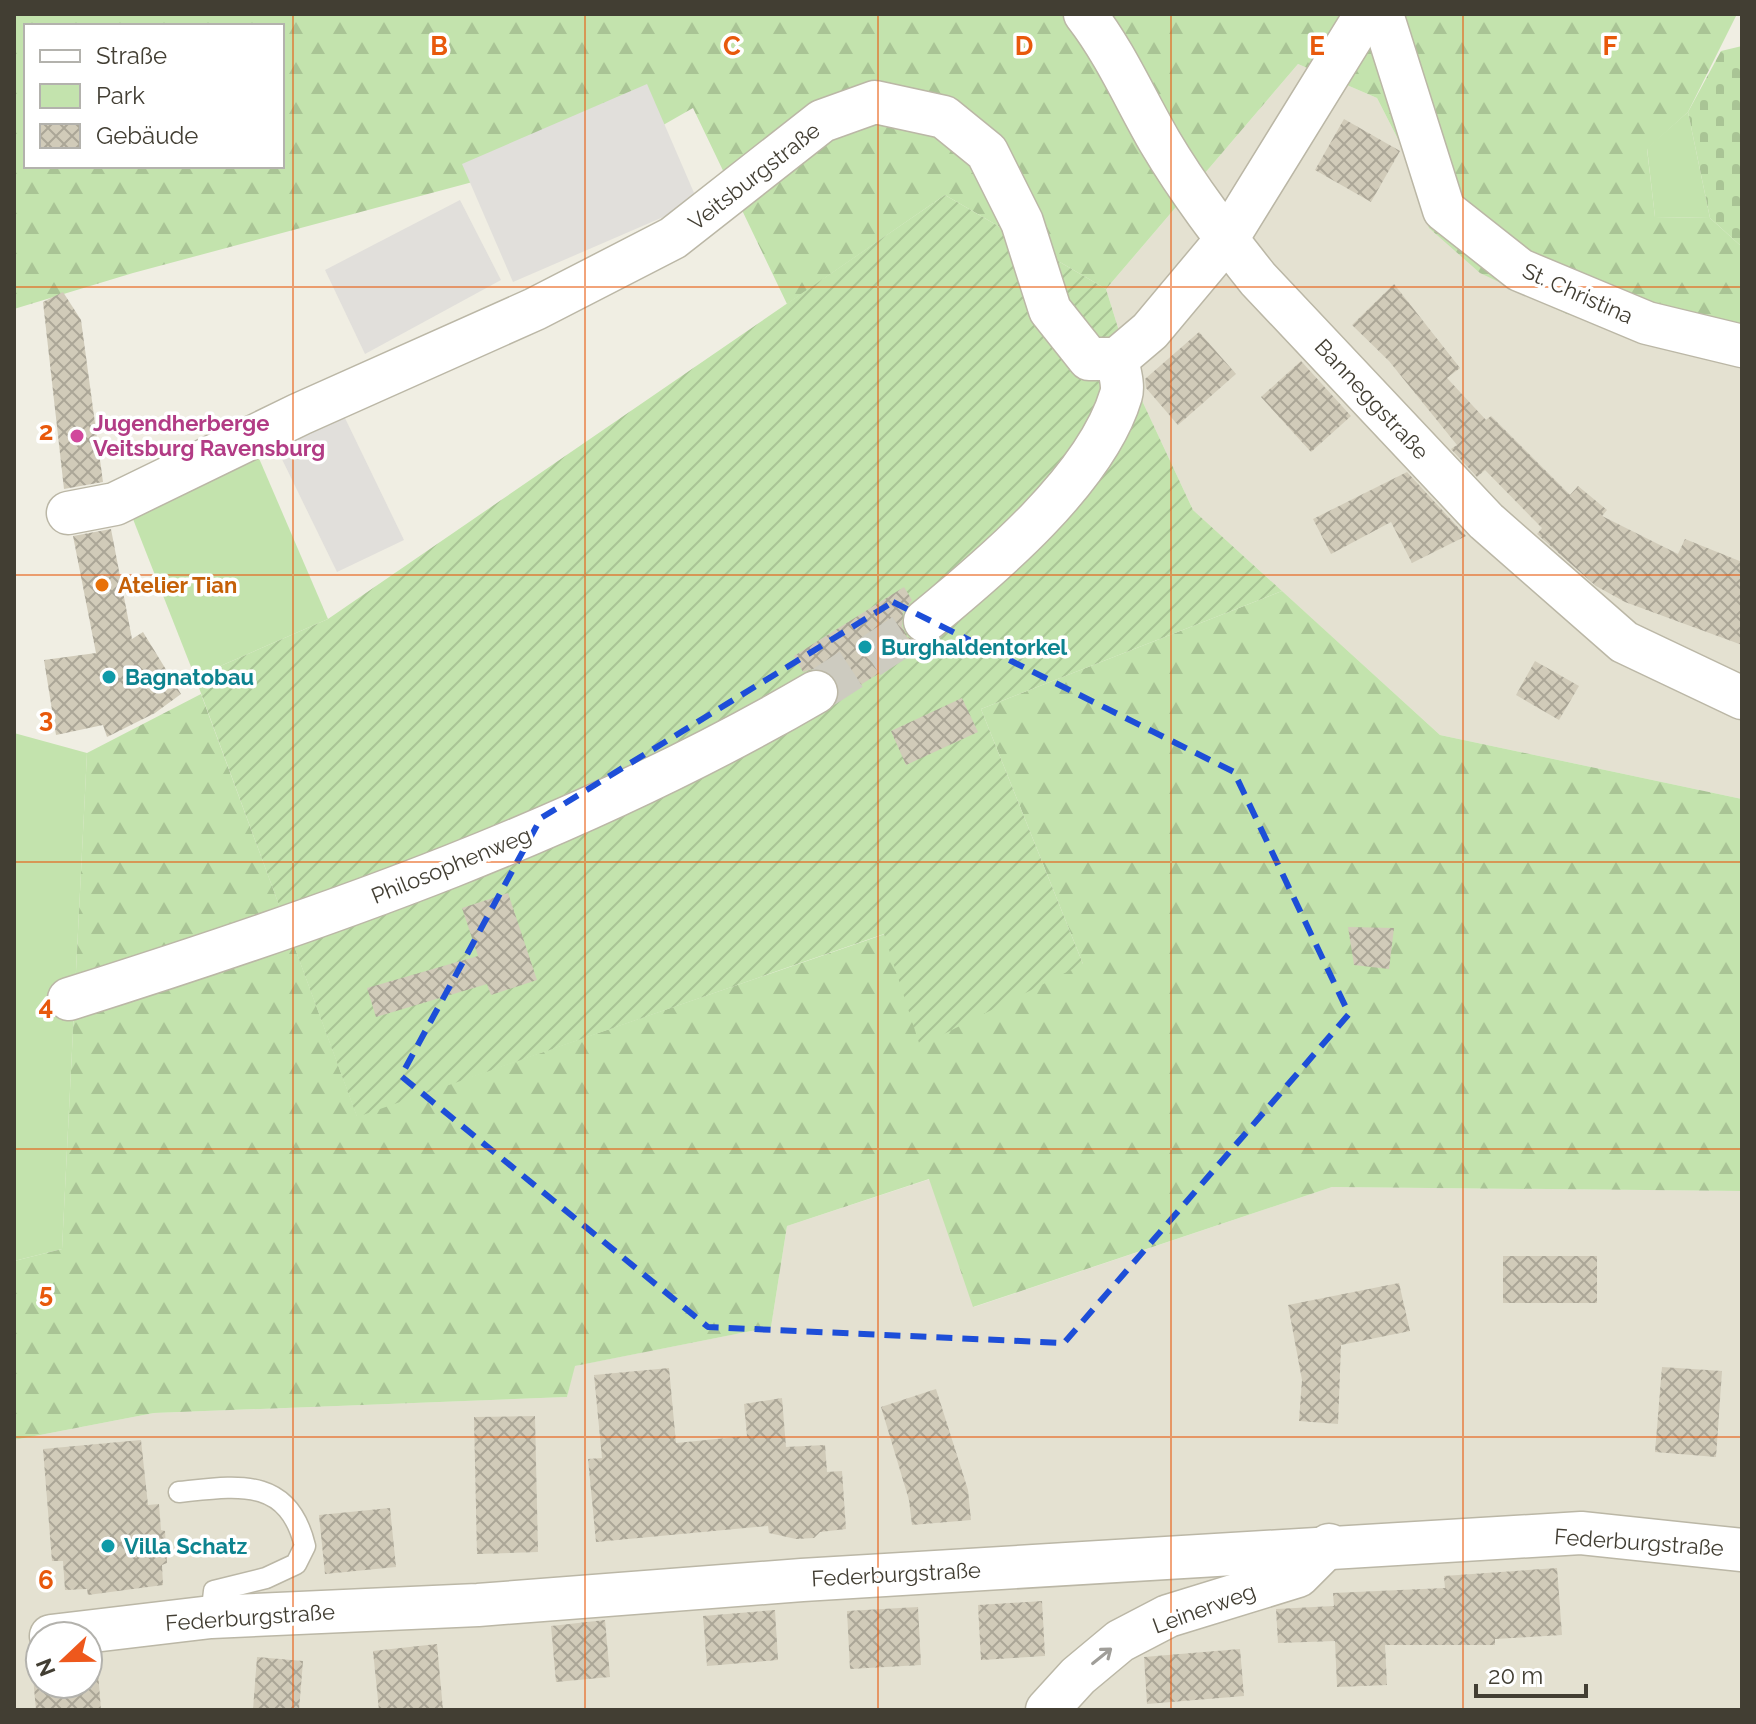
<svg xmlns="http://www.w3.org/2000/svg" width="1756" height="1724" font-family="Raleway,sans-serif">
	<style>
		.residential { fill: #e4e1d1; fill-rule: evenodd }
		.green { fill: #c3e3ad }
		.forest { fill: url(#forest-firs); fill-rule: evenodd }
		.cemetery { fill: url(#cemetery-stones) }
		.garden { fill: url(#garden-furrows) }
		.parking { fill: #e1dfdb }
		.building { fill: url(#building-cross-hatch) }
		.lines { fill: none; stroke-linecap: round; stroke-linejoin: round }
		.street-tunnel { stroke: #cdcbc0; stroke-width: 42; stroke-dasharray: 42 21; stroke-linecap: butt }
		.lane-casing { stroke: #bbb7a6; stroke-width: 23 }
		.street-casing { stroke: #bbb7a6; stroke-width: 45 }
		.lane { stroke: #fff; stroke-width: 20 }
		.street { stroke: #fff; stroke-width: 42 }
		.oneway { stroke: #a09e99 }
		.marked { fill: none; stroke: #1d4ed8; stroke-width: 6; stroke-dasharray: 16 10; stroke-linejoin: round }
		.grid { fill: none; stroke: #e8590c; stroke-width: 2; stroke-opacity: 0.55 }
		.hotel-dot { fill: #d1479c; stroke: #fff; stroke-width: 3 }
		.food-dot { fill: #e8710a; stroke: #fff; stroke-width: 3 }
		.culture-dot { fill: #0f9aa8; stroke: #fff; stroke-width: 3 }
		.labels { text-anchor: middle; stroke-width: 7; stroke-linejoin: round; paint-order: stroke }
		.street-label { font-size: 22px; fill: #423e33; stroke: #fff }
		.hotel-label { font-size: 22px; font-weight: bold; fill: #b23c85; stroke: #fff; text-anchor: start }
		.food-label { font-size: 22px; font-weight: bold; fill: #c56008; stroke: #fff; text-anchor: start }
		.culture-label { font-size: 22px; font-weight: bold; fill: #0d838f; stroke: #fff; text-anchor: start }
		.grid-label { font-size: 26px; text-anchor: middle; font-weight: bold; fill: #e8590c; stroke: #fff; stroke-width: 7; stroke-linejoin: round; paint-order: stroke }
	</style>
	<defs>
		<pattern id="forest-firs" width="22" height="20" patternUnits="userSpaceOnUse" patternTransform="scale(2)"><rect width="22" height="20" fill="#c3e3ad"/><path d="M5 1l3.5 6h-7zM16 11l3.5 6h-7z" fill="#a9c495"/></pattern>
		<pattern id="cemetery-stones" width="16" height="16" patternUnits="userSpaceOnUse" patternTransform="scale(2)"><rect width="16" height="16" fill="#c3e3ad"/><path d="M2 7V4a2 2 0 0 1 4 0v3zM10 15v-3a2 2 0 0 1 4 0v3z" fill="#a9c495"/></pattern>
		<pattern id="garden-furrows" width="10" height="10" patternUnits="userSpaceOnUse" patternTransform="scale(2)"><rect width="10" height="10" fill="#c3e3ad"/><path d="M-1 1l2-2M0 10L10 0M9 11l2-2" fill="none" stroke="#a9c495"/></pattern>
		<pattern id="building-cross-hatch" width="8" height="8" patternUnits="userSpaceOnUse" patternTransform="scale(2)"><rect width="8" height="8" fill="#d1cbb9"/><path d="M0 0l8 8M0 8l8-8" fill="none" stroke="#aba697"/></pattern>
	</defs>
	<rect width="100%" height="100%" fill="#f0eee3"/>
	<g class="residential">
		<path d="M1298 64 1377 98 1402 147 1742 365V799L1440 735 1193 510 1138 392 1106 289Z"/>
		<path d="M930 1179 974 1307 1332 1187 1742 1191V1710H14V1440L154 1413 567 1397 574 1366 771 1327 787 1226ZM40 1636H88V1684H40Z"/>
	</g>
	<g class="green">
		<path d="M1688 112 1710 218 1655 217 1647 148Z"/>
		<path d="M258 456 328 619 195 677 131 514Z"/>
		<path d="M14 733 87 753 62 1249 14 1261Z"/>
	</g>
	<g class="forest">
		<path d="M14 14H1737L1688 112 1647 149 1655 217 1710 218 1742 247V365L1567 314 1480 273 1429 228 1402 147 1377 98 1298 64 1106 289 945 195 787 304 693 108 644 136 133 273 14 309ZM26 26H282V166H26Z"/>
		<path d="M1282 591 1440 735 1742 799V1191L1332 1187 973 1307 929 1179 787 1226 771 1327 575 1366 567 1397 154 1413 14 1440V1261L62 1249 87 753 201 694 357 1116 885 934 1083 964 981 709Z"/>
	</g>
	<path class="cemetery" d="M1742 46V247L1710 218 1688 112 1721 51Z"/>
	<path class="garden" d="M945 195 1106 289 1138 392 1193 510 1282 591 981 709 1083 964 920 1046 884 934 357 1117 195 677 328 619Z"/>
	<g class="parking">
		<path d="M647 84 698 202 513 282 462 164Z"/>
		<path d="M460 200 501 280 365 354 325 270Z"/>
		<path d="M344 416 404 540 337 572 277 449Z"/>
	</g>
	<g class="building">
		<path d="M1344 119 1400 151 1371 202 1315 170Z"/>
		<path d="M1394 284 1460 368 1447 378 1486 420 1491 416 1570 495 1578 486 1607 510 1602 516 1678 554 1685 539 1742 562V645L1625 602 1596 586 1537 534 1542 528 1485 470 1477 477 1451 449 1457 445 1389 361 1352 325Z"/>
		<path d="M63 292 81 320 103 482 64 489 43 302Z"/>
		<path d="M1199 332 1236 374 1178 425 1146 388 1145 379Z"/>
		<path d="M1301 361 1351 416 1311 452 1261 397Z"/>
		<path d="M1407 472 1466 536 1412 563 1391 522 1331 554 1313 519Z"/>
		<path d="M111 529 132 639 143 632 181 694 155 713 107 737 103 725 56 735 44 660 96 653 73 536Z"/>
		<path d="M904 587 912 600 903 612 902 626 907 637 926 644 838 699 837 681 829 672 817 668 803 672 794 656Z"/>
		<path d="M1535 661 1579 686 1559 720 1516 695Z"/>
		<path d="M962 698 978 732 906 765 891 731Z"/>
		<path d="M508 893 537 980 491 995 487 984 376 1017 367 988 478 956 462 908Z"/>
		<path d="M1348 927 1394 928 1389 969 1354 965Z"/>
		<rect x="1503" y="1256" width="94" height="47"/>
		<path d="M1399 1283 1410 1331 1341 1345 1338 1424 1299 1421 1302 1380 1288 1305Z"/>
		<path d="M1662 1367 1722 1371 1716 1457 1655 1452Z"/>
		<path d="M669 1368 676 1443 747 1436 744 1404 782 1398 786 1447 825 1445 827 1472 842 1471 846 1529 820 1532 814 1538 796 1539 769 1533 768 1526 596 1542 588 1459 602 1458 594 1375Z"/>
		<path d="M936 1389 968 1490 971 1520 912 1525 909 1500 881 1407Z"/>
		<path d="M535 1416 538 1552 477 1554 474 1417Z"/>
		<path d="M141 1440 148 1505 159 1504 161 1530 165 1531 167 1563 162 1565 163 1585 88 1595 87 1589 65 1590 63 1561H52L43 1449Z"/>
		<path d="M390 1508 396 1567 325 1574 319 1515Z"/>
		<path d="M1557 1568 1562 1635 1495 1639V1645H1385L1387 1685 1337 1687 1335 1641 1278 1643 1276 1609 1334 1606 1333 1593 1445 1588 1444 1576Z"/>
		<path d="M1042 1601 1045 1656 981 1660 978 1605Z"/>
		<path d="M918 1607 921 1665 850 1669 847 1611Z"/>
		<path d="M775 1610 778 1660 707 1666 703 1616Z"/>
		<path d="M605 1620 610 1677 556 1682 551 1626Z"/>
		<path d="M437 1644 443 1710H379L373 1651Z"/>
		<path d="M1240 1649 1244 1696 1147 1704 1144 1657Z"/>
		<path d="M257 1657 303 1661 299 1710H253Z"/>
		<path d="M98 1672 101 1710H36L33 1677 40 1676V1684H88V1673Z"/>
	</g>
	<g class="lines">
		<path class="street-tunnel" d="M816 692 925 621"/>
		<defs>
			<path id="lane" d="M179 1492C237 1486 288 1476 305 1546L296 1564 266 1578 214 1591 211 1617"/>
			<g id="street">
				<path d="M1085 14C1116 54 1135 99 1160 142 1189 191 1223 235 1258 279L1486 521 1624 642 1742 698"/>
				<path d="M1382 14 1444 210 1520 270 1647 323 1742 346"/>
				<path d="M68 513 115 504 300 414 535 309 673 238 822 121 875 102 944 117 987 152 1022 222 1050 310 1089 359H1117L1150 331 1227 239 1366 14"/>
				<path d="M925 621C991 567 1096 479 1121 395 1124 385 1119 370 1117 359"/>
				<path d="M69 999C326 918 583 828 816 692"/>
				<path d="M51 1636 211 1617 478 1605 802 1580 1581 1533 1742 1550"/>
				<path d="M1047 1710 1078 1676 1120 1641 1168 1616 1298 1576 1329 1545"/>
			</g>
		</defs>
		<use href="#lane" class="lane-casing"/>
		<use href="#street" class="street-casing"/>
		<use href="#lane" class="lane"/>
		<use href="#street" class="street"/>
	</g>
	<defs><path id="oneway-shaft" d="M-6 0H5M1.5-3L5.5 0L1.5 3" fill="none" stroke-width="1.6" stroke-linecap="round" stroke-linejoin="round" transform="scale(2)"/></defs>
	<use class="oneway" href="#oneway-shaft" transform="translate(1102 1656) rotate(-39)"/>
	<path class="marked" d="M893 602 1234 772 1349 1014 1064 1343 708 1327 401 1076 541 818Z"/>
	<path class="grid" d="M293 14V1710M585 14V1710M878 14V1710M1171 14V1710M1463 14V1710M14 287H1742M14 575H1742M14 862H1742M14 1149H1742M14 1437H1742"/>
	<circle class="hotel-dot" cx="77" cy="436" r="8"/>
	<circle class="food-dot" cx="102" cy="585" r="8"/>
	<g class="culture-dot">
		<circle cx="865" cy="647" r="8"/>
		<circle cx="109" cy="677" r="8"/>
		<circle cx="108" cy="1546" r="8"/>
	</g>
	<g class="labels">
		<g class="street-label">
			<text transform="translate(754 176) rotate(-38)" y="8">Veitsburgstraße</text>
			<text transform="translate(1578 293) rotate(24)" y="8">St. Christina</text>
			<text transform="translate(1372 399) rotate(47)" y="8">Banneggstraße</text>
			<text transform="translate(451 865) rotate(-22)" y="8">Philosophenweg</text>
			<text transform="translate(1639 1542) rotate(4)" y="8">Federburgstraße</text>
			<text transform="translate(896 1574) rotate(-3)" y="8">Federburgstraße</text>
			<text transform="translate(1204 1608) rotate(-20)" y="8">Leinerweg</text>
			<text transform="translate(250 1617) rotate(-4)" y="8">Federburgstraße</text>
		</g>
		<g class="hotel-label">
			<text x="93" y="431">Jugendherberge<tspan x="93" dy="25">Veitsburg Ravensburg</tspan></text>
		</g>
		<g class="food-label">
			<text x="118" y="593">Atelier Tian</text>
		</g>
		<g class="culture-label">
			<text x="881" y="655">Burghaldentorkel</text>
			<text x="125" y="685">Bagnatobau</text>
			<text x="124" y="1554">Villa Schatz</text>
		</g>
	</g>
	<g class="grid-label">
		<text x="439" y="55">B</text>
		<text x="732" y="55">C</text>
		<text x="1024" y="55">D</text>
		<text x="1317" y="55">E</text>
		<text x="1610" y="55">F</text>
		<text x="46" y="440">2</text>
		<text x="46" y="727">3</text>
		<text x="46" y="1015">4</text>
		<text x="46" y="1302">5</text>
		<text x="46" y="1589">6</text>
	</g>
	<rect width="1756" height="1724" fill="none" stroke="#423e33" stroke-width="32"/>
	<rect x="24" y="24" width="260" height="144" fill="#ffffff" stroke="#b3b2ad" stroke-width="2"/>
	<rect x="40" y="50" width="40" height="12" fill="#ffffff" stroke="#b3b2ad" stroke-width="2"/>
	<text x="96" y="64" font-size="24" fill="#423e33">Straße</text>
	<rect x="40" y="84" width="40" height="24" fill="#c3e3ad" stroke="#b3b2ad" stroke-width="2"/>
	<text x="96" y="104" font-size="24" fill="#423e33">Park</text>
	<rect x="40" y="124" width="40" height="24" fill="url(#building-cross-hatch)" stroke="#b3b2ad" stroke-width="2"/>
	<text x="96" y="144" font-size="24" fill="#423e33">Gebäude</text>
	<g transform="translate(64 1660) rotate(248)"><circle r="38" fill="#ffffff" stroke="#b3b2ad" stroke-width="2"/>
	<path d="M0-6L14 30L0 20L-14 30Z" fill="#ee581c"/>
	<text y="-12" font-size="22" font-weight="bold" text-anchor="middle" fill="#423e33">N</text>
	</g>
	<path d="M1476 1684v12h110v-12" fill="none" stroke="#423e33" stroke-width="4"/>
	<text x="1488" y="1684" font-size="24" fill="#423e33" stroke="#ffffff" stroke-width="6" paint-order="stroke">20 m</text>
</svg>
